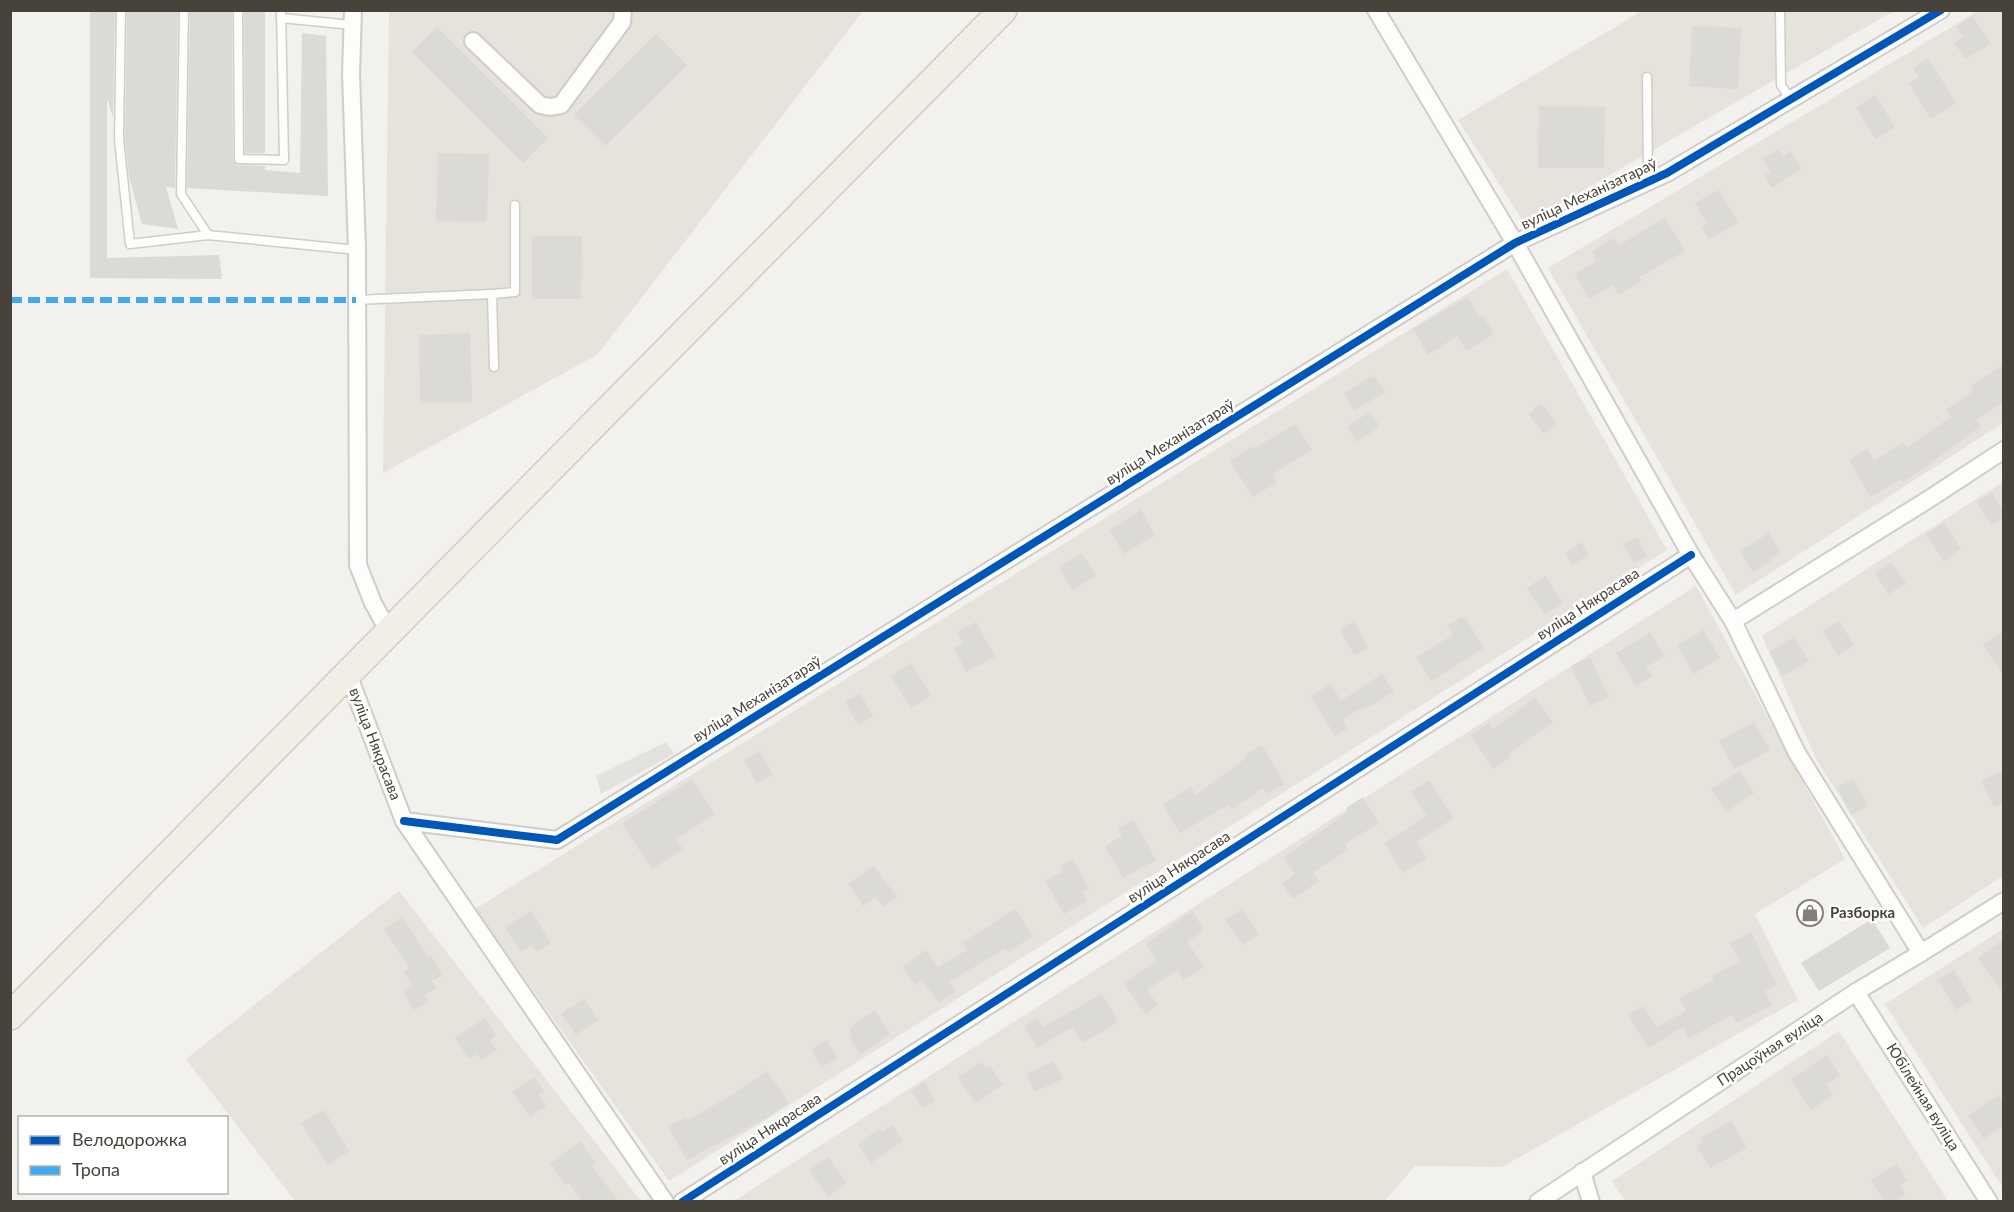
<svg xmlns="http://www.w3.org/2000/svg" width="2014" height="1212" font-family="Lato,sans-serif">
	<style>
		.residential { fill: #e5e3dc }
		.parking { fill: #e4e2de }
		.building { fill: #dcdad6 }
		.lines { fill: none; stroke-linecap: round; stroke-linejoin: round }
		.service-casing { stroke: #cfcdc9; stroke-width: 11 }
		.minor-casing { stroke: #cfcdc9; stroke-width: 20 }
		.primary-casing { stroke: #d3ccbd; stroke-width: 30 }
		.service { stroke: #fdfdfc; stroke-width: 8 }
		.minor { stroke: #fdfdfc; stroke-width: 16 }
		.primary { stroke: #f0eee6; stroke-width: 27 }
		.quiet { stroke: #3fa9f5; stroke-width: 6; stroke-dasharray: 12 6; stroke-linecap: butt }
		.cycleway-casing { stroke: #fff; stroke-width: 11 }
		.cycleway { stroke: #0057b8; stroke-width: 8 }
		.labels { text-anchor: middle; stroke-width: 5; stroke-linejoin: round; paint-order: stroke }
		.street-label { font-size: 15px; fill: #48433a; stroke: #fff }
		.poi-label { font-size: 15px; font-weight: bold; fill: #48433a; stroke: #fff; text-anchor: start }
	</style>
	<rect width="100%" height="100%" fill="#f2f1ed"/>
	<g class="residential">
		<path d="M389 11H863L598 354 383 473Z"/>
		<path d="M1642 11H1894L1525 224 1458 120Z"/>
		<path d="M1978 11H2003V423L1736 595 1548 268Z"/>
		<path d="M1507 269 1667 550 669 1181 475 909Z"/>
		<path d="M2003 482V876L1923 928 1816 759 1762 636Z"/>
		<path d="M1696 586 1845 859 1755 914 1798 1000 1502 1167 1415 1166 1384 1202H732Z"/>
		<path d="M399 891 641 1201H295L186 1059Z"/>
		<path d="M2003 929V1188L1885 1004Z"/>
		<path d="M1839 1031 1948 1201H1625L1612 1181Z"/>
	</g>
	<path class="parking" d="M666 742 674 754 601 794 596 776Z"/>
	<g class="building">
		<path d="M90 10H115L113 118 108 101H107V258L219 255 222 279 90 278Z"/>
		<path d="M127 10H178L175 188 166 187 178 229 142 224 129 177 125 139Z"/>
		<path d="M190 10H232L233 160 238 165 265 166V170L300 173 302 33 326 36 328 196 187 188Z"/>
		<path d="M244 10H265V153H245Z"/>
		<path d="M1972 16 1991 43 1966 59 1954 43 1963 36 1956 27Z"/>
		<path d="M1692 26 1741 28 1738 89 1689 86Z"/>
		<path d="M437 27 548 138 523 163 412 52Z"/>
		<path d="M656 34 687 65 605 146 574 115Z"/>
		<path d="M1928 58 1956 103 1931 119 1909 83 1919 77 1913 68Z"/>
		<path d="M1875 95 1895 127 1876 139 1856 108Z"/>
		<path d="M1539 106 1605 107 1604 168H1538Z"/>
		<path d="M1778 149 1783 156 1790 151 1802 168 1772 188 1764 176 1771 172 1762 159Z"/>
		<path d="M438 153 489 154 487 222 436 221Z"/>
		<path d="M1719 190 1738 223 1709 239 1702 227 1707 224 1695 203Z"/>
		<path d="M1665 218 1685 251 1640 277 1642 281 1619 295 1613 285 1589 299 1575 274 1597 261 1592 252 1614 238 1619 245Z"/>
		<path d="M532 236H582L581 299H532Z"/>
		<path d="M1468 297 1480 317 1483 316 1494 334 1467 351 1457 336 1428 355 1413 329Z"/>
		<path d="M470 333 472 402 420 403 419 335Z"/>
		<path d="M2004 364V401L1976 420 1981 426 1924 468 1902 482 1901 479 1870 497 1849 460 1867 449 1874 461 1904 442 1907 448 1951 417 1946 410 1973 391 1970 386Z"/>
		<path d="M1374 375 1385 392 1354 411 1344 393Z"/>
		<path d="M1541 403 1557 424 1544 434 1528 414Z"/>
		<path d="M1369 412 1380 426 1357 442 1347 427Z"/>
		<path d="M1296 424 1312 450 1272 474 1277 482 1253 497 1230 461 1254 446 1255 448Z"/>
		<path d="M1992 493 2004 511V517L1991 525 1977 502Z"/>
		<path d="M1141 510 1155 535 1124 554 1109 530Z"/>
		<path d="M1944 523 1961 549 1944 561 1926 534Z"/>
		<path d="M1769 533 1780 552 1770 559 1771 561 1753 572 1740 551Z"/>
		<path d="M1637 537 1647 556 1634 563 1623 544Z"/>
		<path d="M1581 542 1589 554 1573 566 1565 554Z"/>
		<path d="M1082 553 1096 576 1072 590 1059 567Z"/>
		<path d="M1891 562 1906 583 1889 594 1875 574Z"/>
		<path d="M1545 576 1563 603 1545 615 1527 588Z"/>
		<path d="M1462 616 1464 620 1466 619 1484 648 1431 682 1416 657 1453 635 1447 626Z"/>
		<path d="M1354 621 1368 648 1354 655 1340 629Z"/>
		<path d="M1839 621 1854 645 1838 655 1823 631Z"/>
		<path d="M976 622 995 657 966 672 954 648 963 643 957 632Z"/>
		<path d="M1703 630 1720 657 1694 674 1677 646Z"/>
		<path d="M2004 631V676L1983 645Z"/>
		<path d="M1650 633 1665 656 1646 667 1652 676 1636 686 1616 653Z"/>
		<path d="M1794 637 1809 661 1783 676 1769 652Z"/>
		<path d="M1590 657 1609 697 1590 706 1571 666Z"/>
		<path d="M911 663 931 695 911 708 891 676Z"/>
		<path d="M1382 674 1394 691 1367 708 1366 706 1342 719 1347 729 1335 736 1311 696 1331 684 1341 701Z"/>
		<path d="M860 693 873 716 858 725 845 702Z"/>
		<path d="M1535 698 1553 722 1509 754 1511 757 1493 769 1471 735 1489 723 1493 729Z"/>
		<path d="M1754 722 1770 750 1735 769 1719 741Z"/>
		<path d="M1262 745 1285 784 1267 794 1263 788 1232 810 1228 805 1180 833 1163 804 1191 787 1196 795 1246 758 1244 755Z"/>
		<path d="M760 751 773 775 757 783 744 760Z"/>
		<path d="M2004 770V802L1994 807 1981 781Z"/>
		<path d="M1740 771 1754 793 1726 812 1711 789Z"/>
		<path d="M692 779 715 814 676 839 683 849 652 869 622 824Z"/>
		<path d="M1854 779 1868 806 1851 815 1837 787Z"/>
		<path d="M1429 780 1454 818 1417 842 1427 858 1403 873 1384 843 1427 816 1411 792Z"/>
		<path d="M1363 797 1379 823 1345 844 1348 849 1313 873 1319 881 1293 899 1282 883 1295 874 1283 858 1348 812 1346 808Z"/>
		<path d="M1134 820 1156 860 1123 878 1105 846 1122 836 1118 829Z"/>
		<path d="M1073 859 1089 889 1082 892 1087 901 1064 914 1045 881 1063 871 1060 866Z"/>
		<path d="M874 866 897 897 883 907 876 897 863 906 848 884Z"/>
		<path d="M1015 909 1033 936 1008 952 1006 948 949 982 956 991 939 1003 922 980 915 985 902 967 926 950 938 967 967 950 962 943Z"/>
		<path d="M1242 909 1259 934 1243 945 1225 920Z"/>
		<path d="M531 911 551 943 536 952 532 945 521 952 505 927Z"/>
		<path d="M1192 911 1204 930 1187 942 1204 966 1184 980 1177 970 1147 990 1158 1005 1146 1014 1124 984 1157 960 1146 944Z"/>
		<path d="M402 917 428 957 431 956 442 975 432 981 436 988 424 995 428 1002 414 1010 403 991 412 985 404 972 410 968 384 929Z"/>
		<path d="M1872 919 1890 948 1819 991 1801 963Z"/>
		<path d="M1751 932 1777 985 1765 991 1772 1005 1736 1023 1732 1015 1689 1038 1683 1027 1648 1048 1628 1015 1643 1006 1656 1027 1686 1011 1680 998 1714 980 1712 976 1740 961 1730 943Z"/>
		<path d="M2004 939V994L1978 958Z"/>
		<path d="M1954 970 1972 1000 1956 1010 1938 980Z"/>
		<path d="M1102 994 1118 1022 1082 1043 1073 1027 1037 1048 1024 1026 1038 1018 1043 1027Z"/>
		<path d="M584 999 598 1020 576 1035 561 1014Z"/>
		<path d="M875 1010 890 1034 861 1054 851 1041 850 1027Z"/>
		<path d="M485 1018 496 1035 490 1040 497 1050 481 1060 477 1054 469 1059 455 1038Z"/>
		<path d="M827 1040 838 1058 822 1067 811 1050Z"/>
		<path d="M1826 1055 1840 1075 1826 1085 1833 1095 1811 1110 1791 1080Z"/>
		<path d="M1054 1061 1063 1079 1035 1092 1026 1074Z"/>
		<path d="M982 1062 986 1068 990 1066 1003 1085 975 1103 958 1077Z"/>
		<path d="M767 1071 789 1103 770 1116 687 1160 668 1127 686 1117 688 1120 728 1097Z"/>
		<path d="M534 1077 544 1091 538 1095 546 1106 530 1117 512 1092Z"/>
		<path d="M925 1082 935 1101 922 1108 911 1090Z"/>
		<path d="M1998 1095 2004 1103V1125L1984 1139 1968 1116Z"/>
		<path d="M324 1110 349 1151 328 1165 301 1123Z"/>
		<path d="M1731 1121 1747 1148 1710 1168 1697 1146 1703 1142 1701 1138Z"/>
		<path d="M892 1125 903 1141 871 1163 858 1144 880 1128 882 1132Z"/>
		<path d="M580 1141 596 1163 592 1166 619 1202H583L569 1183 566 1185 550 1164Z"/>
		<path d="M828 1157 847 1183 828 1197 809 1170Z"/>
		<path d="M1896 1164 1907 1180 1900 1185 1905 1194 1893 1202H1885L1871 1180Z"/>
	</g>
	<g class="lines">
		<defs>
			<g id="service">
				<path d="M121 10 119 139 130 244 208 235 357 250"/>
				<path d="M184 10 181 194 208 235"/>
				<path d="M238 10 239 159 284 160 281 10"/>
				<path d="M1780 10 1781 85 1791 100"/>
				<path d="M281 18 352 25"/>
				<path d="M1647 77 1648 181"/>
				<path d="M492 294 515 292V205"/>
				<path d="M356 300 492 294 494 367"/>
			</g>
			<g id="minor">
				<path d="M353 10 351 74 357 250 358 565 373 603 389 632"/>
				<path d="M1376 10 1515 243 1691 555 1733 621 1797 753 1921 953"/>
				<path d="M473 41 540 105 550 107 561 105 622 22 623 10"/>
				<path d="M1733 621 1929 499 2004 450"/>
				<path d="M348 674 404 821 665 1202"/>
				<path d="M404 821 557 840 1515 243 1667 173 1941 10"/>
				<path d="M1856 992 1989 1202"/>
				<path d="M1582 1172 1591 1202"/>
				<path d="M682 1202 1691 555"/>
				<path d="M1538 1202 1856 992 1921 953 2004 901"/>
			</g>
			<path id="primary" d="M10 1016 1003 10"/>
		</defs>
		<use href="#service" class="service-casing"/>
		<use href="#minor" class="minor-casing"/>
		<use href="#primary" class="primary-casing"/>
		<use href="#service" class="service"/>
		<use href="#minor" class="minor"/>
		<use href="#primary" class="primary"/>
		<path class="quiet" d="M10 300H356"/>
		<defs>
			<g id="cycleway">
				<path d="M404 821 557 840 1515 243 1667 173 1941 10"/>
				<path d="M682 1202 1691 555"/>
			</g>
		</defs>
		<use href="#cycleway" class="cycleway-casing"/>
		<use href="#cycleway" class="cycleway"/>
	</g>
	<defs>
		<symbol id="shop-ring" viewBox="-11 -11 22 22"><circle r="9.5" fill="#fff" stroke="#848079" stroke-width="1.5"/><path d="M-5-2.5h2.3a2.7 3.5 0 0 1 5.4 0H5L5.5 6h-11ZM-1.5-2.5h3a1.5 2.3 0 0 0-3 0Z" fill="#848079"/></symbol>
	</defs>
	<g fill-rule="evenodd">
		<use href="#shop-ring" x="1795" y="898" width="30" height="30"/>
	</g>
	<g class="labels">
		<g class="street-label">
			<text transform="translate(1589 194) rotate(-25)" y="5">вуліца Механізатараў</text>
			<text transform="translate(1170 442) rotate(-32)" y="5">вуліца Механізатараў</text>
			<text transform="translate(1588 604) rotate(-33)" y="5">вуліца Някрасава</text>
			<text transform="translate(757 699) rotate(-32)" y="5">вуліца Механізатараў</text>
			<text transform="translate(375 744) rotate(69)" y="5">вуліца Някрасава</text>
			<text transform="translate(1179 867) rotate(-33)" y="5">вуліца Някрасава</text>
			<text transform="translate(1770 1049) rotate(-33)" y="5">Працоўная вуліца</text>
			<text transform="translate(1923 1097) rotate(58)" y="5">Юбілейная вуліца</text>
			<text transform="translate(770 1129) rotate(-33)" y="5">вуліца Някрасава</text>
		</g>
		<g class="poi-label">
			<text x="1830" y="918">Разборка</text>
		</g>
	</g>
	<rect width="2014" height="1212" fill="none" stroke="#48433a" stroke-width="24"/>
	<rect x="18" y="1116" width="210" height="78" fill="#ffffff" stroke="#b6b4b0" stroke-width="1.5"/>
	<rect x="30" y="1136" width="30" height="9" fill="#0057b8" stroke="#b6b4b0" stroke-width="1.5"/>
	<text x="72" y="1146" font-size="18" fill="#48433a">Велодорожка</text>
	<rect x="30" y="1166" width="30" height="9" fill="#3fa9f5" stroke="#b6b4b0" stroke-width="1.5"/>
	<text x="72" y="1176" font-size="18" fill="#48433a">Тропа</text>
</svg>
